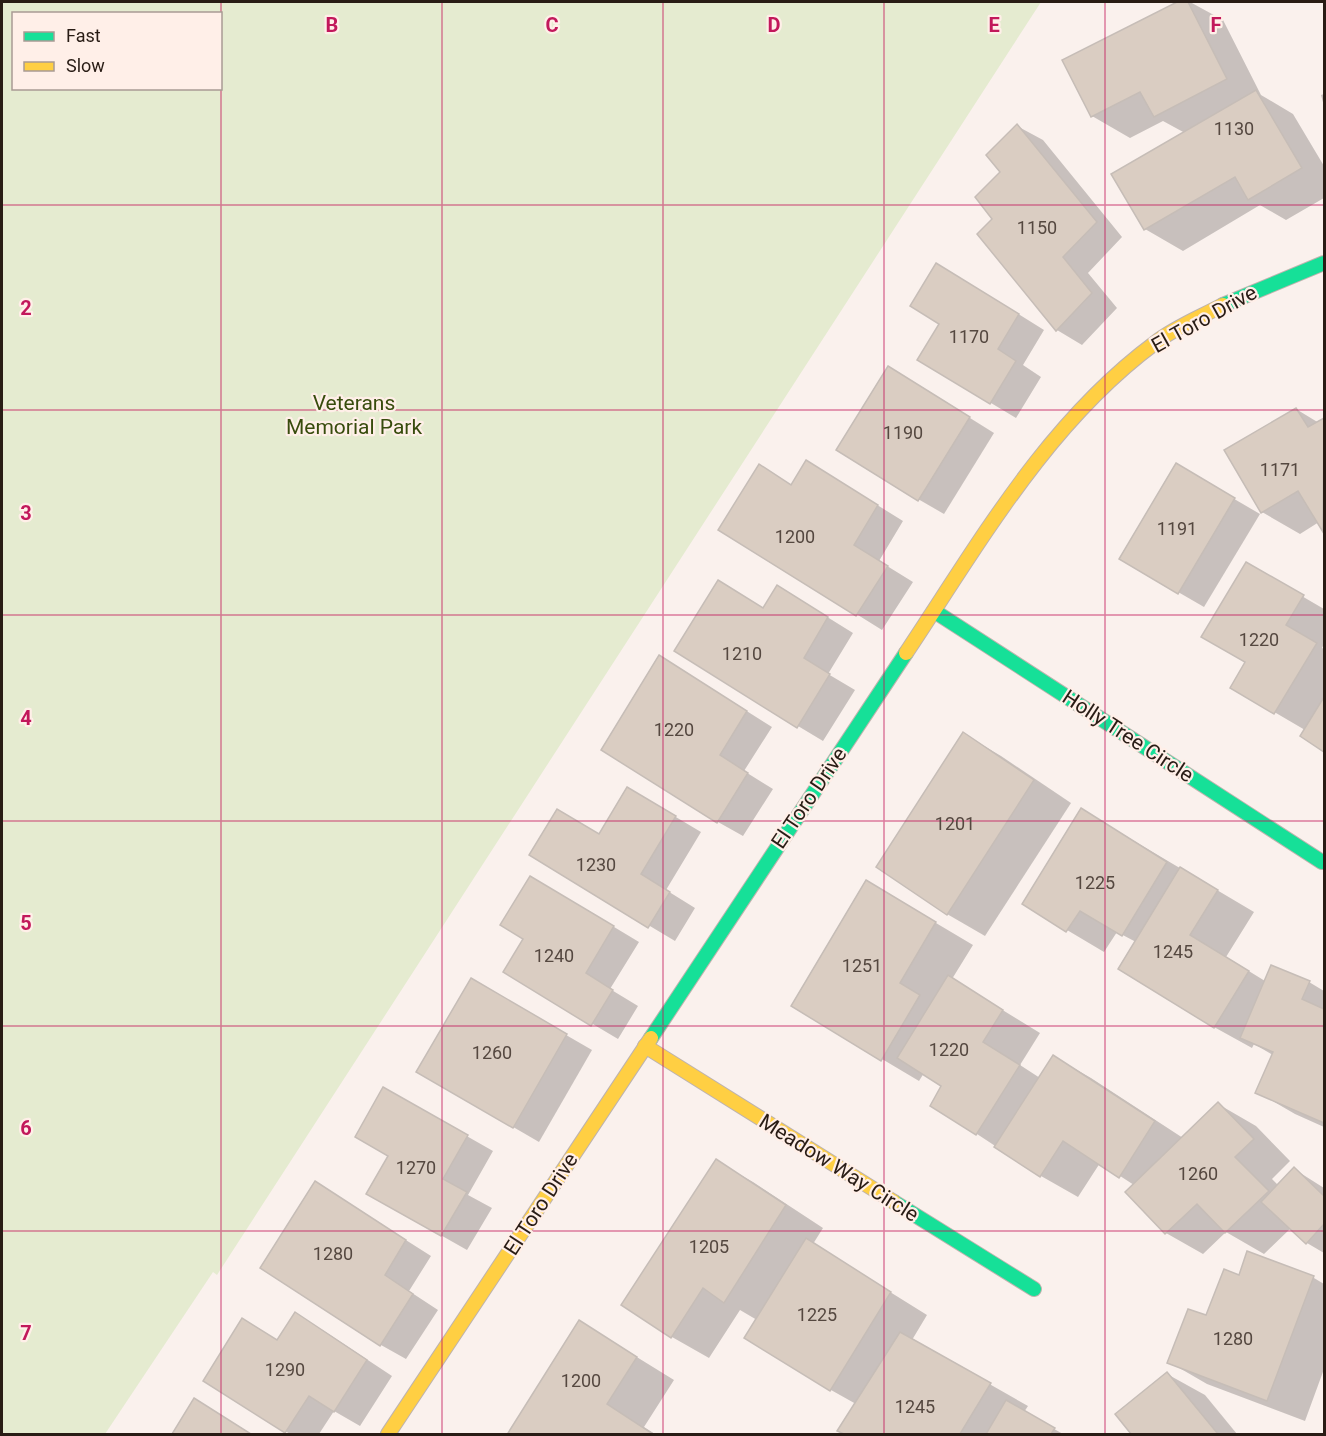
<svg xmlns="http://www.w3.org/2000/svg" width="1326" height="1436" font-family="Roboto,sans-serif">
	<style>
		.green { fill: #e5ebd0; fill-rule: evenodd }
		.shadow { fill: #0003 }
		.building { fill: #dacdc2; stroke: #c6bdb7; stroke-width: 1.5 }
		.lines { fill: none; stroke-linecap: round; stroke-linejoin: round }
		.fast-casing { stroke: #beb3ae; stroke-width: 16 }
		.slow-casing { stroke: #beb3ae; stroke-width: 16 }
		.fast { stroke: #16e098; stroke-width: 14 }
		.slow { stroke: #ffcf43; stroke-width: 14 }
		.grid { fill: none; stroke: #c2185b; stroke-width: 1.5; stroke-opacity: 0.55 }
		.labels { text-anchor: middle; stroke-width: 4.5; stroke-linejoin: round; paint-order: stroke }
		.number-label { font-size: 18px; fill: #554840 }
		.street-label { font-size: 21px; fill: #291c15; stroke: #ffefe8 }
		.park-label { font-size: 21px; fill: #384c0d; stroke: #ffefe8 }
		.grid-label { font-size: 20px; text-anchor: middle; font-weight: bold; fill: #c2185b; stroke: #ffefe8; stroke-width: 4.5; stroke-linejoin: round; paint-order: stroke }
	</style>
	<rect width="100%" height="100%" fill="#faf1ed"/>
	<path class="green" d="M2 2H1041L217 1275 213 1272 105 1434H2ZM14 14H220V88H14Z"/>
	<g class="shadow">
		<path d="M1180 2H1190L1223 20 1261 95 1293 114 1324 166V198L1286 220 1260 205 1183 251 1145 229 1185 133 1163 121 1130 138 1092 116 1064 61Z"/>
		<path d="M1324 94V106L1321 95Z"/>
		<path d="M1017 126 1043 140 1122 237 1088 273 1117 308 1082 345 1057 330 1002 172Z"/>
		<path d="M962 279 1044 330 1023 365 1041 377 1016 418 991 403 941 324Z"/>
		<path d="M914 383 994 433 944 514 918 499Z"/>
		<path d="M1296 409 1319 423 1324 419V531L1319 522 1300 534 1262 512Z"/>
		<path d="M1176 465 1260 514 1204 607 1121 559Z"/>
		<path d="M759 466 792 486 832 477 903 521 879 561 913 582 882 630 720 529Z"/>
		<path d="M1247 564 1324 609V644L1322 648 1324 649V750L1302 735 1305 730 1232 687 1247 662Z"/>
		<path d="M803 602 853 633 828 674 855 690 823 741 798 726 764 609Z"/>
		<path d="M685 672 772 727 744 771 773 789 743 836 718 822Z"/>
		<path d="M964 734 1001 756 1071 803 985 936 947 914Z"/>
		<path d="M654 804 701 832 666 890 695 908 675 941 531 855 599 835Z"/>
		<path d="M1119 832 1254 912 1226 957 1265 981 1309 982 1324 991V1127L1295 1114 1257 1092 1273 1055 1254 1044 1252 1048 1214 1027 1136 942 1117 932 1104 952 1067 930Z"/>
		<path d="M556 892 639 942 610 989 638 1006 618 1039 505 972Z"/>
		<path d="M904 904 973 945 952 979 1040 1033 1020 1065 1040 1078 1054 1057 1091 1078 1183 1138 1218 1104 1256 1126 1290 1161 1272 1179 1279 1186 1294 1169 1324 1188V1253L1307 1243 1291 1228 1264 1254 1226 1232 1203 1254 1166 1233 1134 1185 1100 1163 1078 1197 1041 1176 977 1134 943 1086 924 1073 919 1081 882 1059Z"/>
		<path d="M471 980 592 1050 539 1142 418 1072Z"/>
		<path d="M384 1089 493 1151 468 1195 492 1208 467 1250 368 1194 390 1156Z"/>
		<path d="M716 1161 753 1182 823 1228 813 1244 927 1315 912 1340 1028 1406 1024 1412 1063 1434H847L839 1430 856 1404 831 1390 757 1320 740 1310 709 1358 672 1337 624 1304Z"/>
		<path d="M316 1183 431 1256 409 1291 438 1310 406 1359 381 1345Z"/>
		<path d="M1248 1253 1314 1278 1324 1284V1369L1305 1421 1207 1384 1169 1362 1240 1277Z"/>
		<path d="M580 1322 674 1380 644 1427 655 1434H514L510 1432Z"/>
		<path d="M321 1329 392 1376 360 1426 334 1411 319 1434H290L205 1380 278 1341Z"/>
		<path d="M1167 1374 1205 1395 1237 1434H1133L1117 1414Z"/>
		<path d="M195 1400 220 1415 251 1434H173Z"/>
	</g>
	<g class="building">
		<path d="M1177 2H1188L1227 79 1154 117 1140 92 1091 117 1062 60Z"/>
		<path d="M1256 90 1302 168 1248 200 1235 177 1144 230 1111 174Z"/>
		<path d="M1017 124 1097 222 1063 257 1092 293 1056 331 977 234 992 219 975 197 1000 172 986 155Z"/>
		<path d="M936 263 1019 314 998 349 1016 361 990 404 917 360 939 324 910 306Z"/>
		<path d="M888 366 970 417 918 501 836 450Z"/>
		<path d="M1296 408 1308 427 1324 418 1323 532 1298 491 1261 513 1224 450Z"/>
		<path d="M806 460 878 505 854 545 888 566 856 616 718 530 759 464 791 485Z"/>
		<path d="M1176 463 1235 498 1178 594 1119 559Z"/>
		<path d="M1246 562 1304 595 1286 625 1317 643 1274 714 1230 688 1245 662 1201 637Z"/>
		<path d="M718 580 763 608 777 585 828 617 804 658 830 674 797 728 674 651Z"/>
		<path d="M659 655 747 711 720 755 748 773 717 823 601 750Z"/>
		<path d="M1324 697V752L1300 736Z"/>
		<path d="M963 732 1034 780 947 915 876 867Z"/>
		<path d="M627 787 676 816 641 874 670 892 648 928 529 855 557 809 599 834Z"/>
		<path d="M1081 808 1167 862 1122 936 1080 911 1066 932 1022 904Z"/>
		<path d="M1180 867 1218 890 1190 935 1249 971 1214 1028 1118 969Z"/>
		<path d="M530 876 614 926 586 973 613 990 591 1026 503 972 523 939 500 925Z"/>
		<path d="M866 880 936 922 900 983 920 995 881 1061 791 1006Z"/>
		<path d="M1271 965 1310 981 1302 999 1324 1009V1123L1255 1093 1273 1052 1240 1038Z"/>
		<path d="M948 975 1003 1010 983 1042 1020 1065 976 1135 930 1106 941 1086 897 1058Z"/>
		<path d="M471 978 567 1034 513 1128 416 1072Z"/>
		<path d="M1053 1055 1155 1121 1119 1178 1063 1141 1040 1177 994 1147Z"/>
		<path d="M383 1087 468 1135 443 1179 467 1192 441 1236 366 1194 388 1156 355 1137Z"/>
		<path d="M1218 1102 1254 1139 1235 1157 1269 1191 1225 1233 1197 1204 1165 1234 1125 1192Z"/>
		<path d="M716 1159 786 1205 724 1303 703 1288 671 1338 621 1305Z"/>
		<path d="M1294 1167 1324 1196V1224L1306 1244 1261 1202Z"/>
		<path d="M315 1181 406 1240 385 1275 413 1294 380 1346 260 1268Z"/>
		<path d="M806 1238 891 1292 830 1391 744 1338Z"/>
		<path d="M1247 1251 1314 1276 1267 1401 1167 1363 1188 1309 1206 1315 1224 1269 1239 1275Z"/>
		<path d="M295 1312 367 1360 334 1412 309 1396 285 1433 203 1381 242 1318 277 1340Z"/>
		<path d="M579 1320 637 1357 607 1404 653 1434H511L508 1433Z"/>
		<path d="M900 1332 991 1383 960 1434H844L837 1431Z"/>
		<path d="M1167 1372 1218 1434H1131L1115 1414Z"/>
		<path d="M194 1398 251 1434H172Z"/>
		<path d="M1006 1400 1055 1428 1051 1434H986Z"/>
	</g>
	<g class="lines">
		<defs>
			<g id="fast">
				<path d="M1223 305 1324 263"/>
				<path d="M934 611 1322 862"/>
				<path d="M651 1038 906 653"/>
				<path d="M894 1202 1034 1289"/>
			</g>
			<g id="slow">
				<path d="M906 653C980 542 1047 423 1155 343 1175 327 1201 317 1223 305"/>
				<path d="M645 1046 894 1202"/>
				<path d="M388 1434 651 1038"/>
			</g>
		</defs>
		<use href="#fast" class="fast-casing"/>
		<use href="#slow" class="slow-casing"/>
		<use href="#fast" class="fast"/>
		<use href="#slow" class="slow"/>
	</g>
	<path class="grid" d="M221 2V1434M442 2V1434M663 2V1434M884 2V1434M1105 2V1434M2 205H1324M2 410H1324M2 615H1324M2 821H1324M2 1026H1324M2 1231H1324"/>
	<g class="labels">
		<g class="number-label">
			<text x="1234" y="135">1130</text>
			<text x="1037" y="234">1150</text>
			<text x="969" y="343">1170</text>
			<text x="903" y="439">1190</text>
			<text x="1280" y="476">1171</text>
			<text x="1177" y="535">1191</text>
			<text x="795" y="543">1200</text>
			<text x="1259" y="646">1220</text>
			<text x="742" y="660">1210</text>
			<text x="674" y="736">1220</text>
			<text x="955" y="830">1201</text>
			<text x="596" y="871">1230</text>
			<text x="1095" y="889">1225</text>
			<text x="1173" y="958">1245</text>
			<text x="554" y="962">1240</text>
			<text x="862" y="972">1251</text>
			<text x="949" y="1056">1220</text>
			<text x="492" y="1059">1260</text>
			<text x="416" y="1174">1270</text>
			<text x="1198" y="1180">1260</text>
			<text x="709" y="1253">1205</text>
			<text x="333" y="1260">1280</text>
			<text x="817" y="1321">1225</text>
			<text x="1233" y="1345">1280</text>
			<text x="285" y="1376">1290</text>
			<text x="581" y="1387">1200</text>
			<text x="915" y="1413">1245</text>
		</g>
		<g class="street-label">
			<text transform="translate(1204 319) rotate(-29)" y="7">El Toro Drive</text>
			<text transform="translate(1128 736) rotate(33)" y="7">Holly Tree Circle</text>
			<text transform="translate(809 798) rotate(-56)" y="7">El Toro Drive</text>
			<text transform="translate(839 1168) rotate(32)" y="7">Meadow Way Circle</text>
			<text transform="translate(541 1204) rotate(-57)" y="7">El Toro Drive</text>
		</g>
		<g class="park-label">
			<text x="354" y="410">Veterans<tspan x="354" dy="24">Memorial Park</tspan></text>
		</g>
	</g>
	<g class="grid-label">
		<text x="332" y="32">B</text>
		<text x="552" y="32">C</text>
		<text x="774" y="32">D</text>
		<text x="994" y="32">E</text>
		<text x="1216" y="32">F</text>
		<text x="26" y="315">2</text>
		<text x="26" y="520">3</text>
		<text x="26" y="725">4</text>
		<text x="26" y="930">5</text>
		<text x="26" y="1135">6</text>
		<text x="26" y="1340">7</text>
	</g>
	<rect width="1326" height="1436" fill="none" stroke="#291c15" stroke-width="6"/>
	<rect x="12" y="12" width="210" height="78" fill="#ffefe8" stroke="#a99b94" stroke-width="1.5"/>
	<rect x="24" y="32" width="30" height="9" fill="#16e098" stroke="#a99b94" stroke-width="1.5"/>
	<text x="66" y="42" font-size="18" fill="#291c15">Fast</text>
	<rect x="24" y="62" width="30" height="9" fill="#ffcf43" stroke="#a99b94" stroke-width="1.5"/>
	<text x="66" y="72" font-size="18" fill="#291c15">Slow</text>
</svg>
